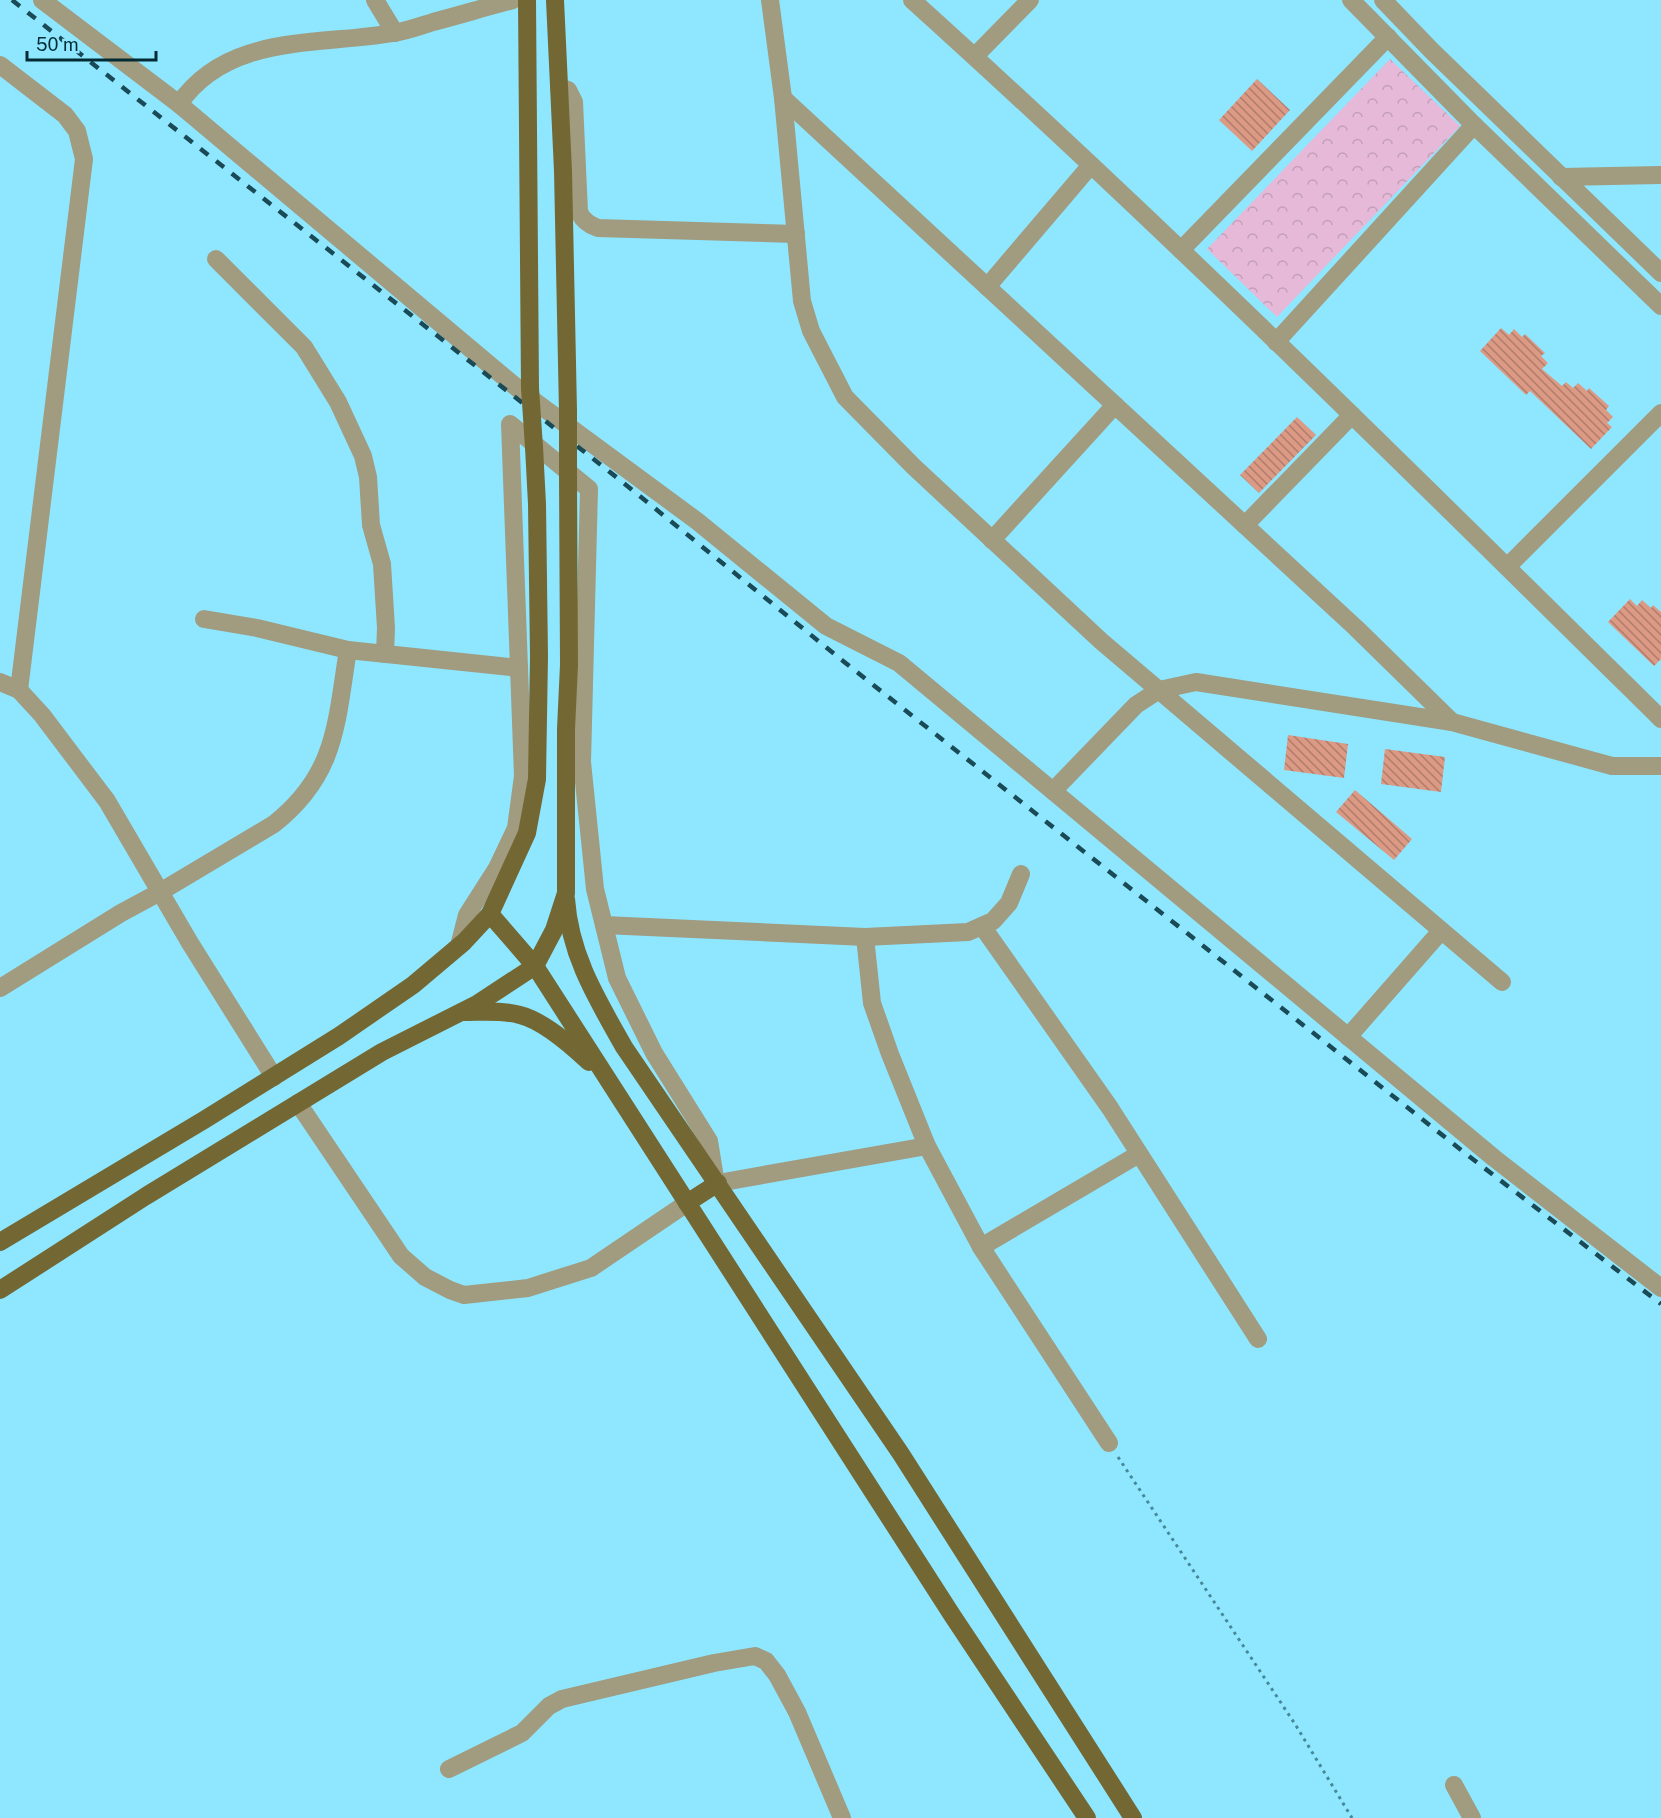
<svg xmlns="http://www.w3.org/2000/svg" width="1661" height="1818" font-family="'Public Sans',sans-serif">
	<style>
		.park { fill: url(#park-crowns) }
		.building { fill: url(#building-back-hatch) }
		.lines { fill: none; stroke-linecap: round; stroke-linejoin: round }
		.path { stroke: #478898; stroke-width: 3; stroke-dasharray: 3 4.5; stroke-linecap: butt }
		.minor { stroke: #a19b7f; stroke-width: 18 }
		.major { stroke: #736833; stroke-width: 18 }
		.rail { stroke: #194a56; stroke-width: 4.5; stroke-dasharray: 10 10; stroke-linecap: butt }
		.major-bridge { stroke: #736833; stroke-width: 18 }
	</style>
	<defs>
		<pattern id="park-crowns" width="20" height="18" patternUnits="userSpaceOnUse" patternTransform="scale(1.5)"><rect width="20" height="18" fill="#e5b9d7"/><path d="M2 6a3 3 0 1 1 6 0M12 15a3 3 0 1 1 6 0" fill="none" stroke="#c39fb9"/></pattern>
		<pattern id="building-back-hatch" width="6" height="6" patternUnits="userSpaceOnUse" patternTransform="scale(1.5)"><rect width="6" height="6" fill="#dc9984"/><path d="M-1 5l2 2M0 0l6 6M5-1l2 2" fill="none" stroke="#b07d6d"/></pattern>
	</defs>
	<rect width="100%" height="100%" fill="#8ee7ff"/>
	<path class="park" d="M1390 59 1460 126 1277 317 1207 249Z"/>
	<g class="building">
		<path d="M1257 79 1290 110 1252 151 1219 120Z"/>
		<path d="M1501 328 1509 335 1514 329 1522 337 1525 334 1545 353 1541 356 1548 363 1542 369 1562 386 1566 382 1573 388 1578 383 1587 391 1589 388 1609 406 1606 410 1613 417 1607 423 1612 427 1591 449 1530 391 1526 395 1480 351Z"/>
		<path d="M1297 417 1316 435 1259 493 1240 475Z"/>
		<path d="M1630 599 1637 606 1642 600 1651 608 1653 605 1661 612V659L1654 666 1608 622Z"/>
		<path d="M1288 735 1348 744 1344 778 1284 770Z"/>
		<path d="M1385 749 1445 757 1441 792 1381 784Z"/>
		<path d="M1355 790 1412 839 1394 860 1336 812Z"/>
	</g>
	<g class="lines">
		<path class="path" d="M1118 1457 1295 1724 1352 1818"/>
		<g class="minor">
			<path d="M42 0 179 104 522 392 697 521 826 626 899 663 1494 1158 1661 1288"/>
			<path d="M375 0 395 33"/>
			<path d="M770 0 783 98 802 301 811 331 845 397 913 466 1101 641 1502 982"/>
			<path d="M912 0C1169 232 1415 476 1661 719"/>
			<path d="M1351 0 1474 125 1661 306"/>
			<path d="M1383 0 1431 50 1661 273"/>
			<path d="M975 56 1030 0"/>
			<path d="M0 65 65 115 77 131 84 159 19 690"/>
			<path d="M559 87 568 90 574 102 579 212C583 221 589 225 598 228L796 234"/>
			<path d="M783 98 1356 628 1452 722"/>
			<path d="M179 104C228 33 318 46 393 33 407 31 420 26 433 22 460 15 486 7 513 0"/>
			<path d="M1561 177 1661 175"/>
			<path d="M1181 250 1388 37"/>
			<path d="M216 259 304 347 338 402 363 456 368 477 371 525 382 564 386 628 385 654"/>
			<path d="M987 287 1091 165"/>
			<path d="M1276 342 1474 125"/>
			<path d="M1245 525 1352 415"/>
			<path d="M992 540 1115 405"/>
			<path d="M1507 567 1661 413"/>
			<path d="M204 619 257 628 348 650 519 668"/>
			<path d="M0 682 19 690 42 715 107 801 190 943 274 1077"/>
			<path d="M1053 791 1136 705 1159 690 1196 682 1452 722 1612 766H1661"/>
			<path d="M604 925 865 937 968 932 993 921 1009 903 1021 874"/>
			<path d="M982 926 1110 1108 1258 1339"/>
			<path d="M865 937 872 1003 890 1054 927 1146 981 1247 1109 1443"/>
			<path d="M459 946 467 915 497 868 516 828 523 776 510 424 589 489 582 762 595 889 617 978 654 1053 709 1141 715 1178"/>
			<path d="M0 988 121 913 160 892 274 824C337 774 336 723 348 650"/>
			<path d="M1348 1037 1441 931"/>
			<path d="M298 1103 401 1256 425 1277 450 1290 464 1295 528 1288 591 1268 687 1203"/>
			<path d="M718 1183 927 1146"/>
			<path d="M981 1247 1139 1154"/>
			<path d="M449 1769 522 1733 549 1706 562 1699 714 1663 755 1656 766 1661 777 1675 797 1712 842 1818"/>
			<path d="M1454 1785 1472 1818"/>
		</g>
		<g class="major">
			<path d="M527 0 530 388"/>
			<path d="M555 0 563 171 568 411"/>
			<path d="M566 899C570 956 597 999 624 1047L901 1454 1133 1818"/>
			<path d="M490 914 535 966 952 1615 1087 1818"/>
			<path d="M464 1012C483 1012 502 1010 520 1015 544 1021 572 1046 589 1062"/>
			<path d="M687 1203 718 1183"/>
			<path d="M0 1242 204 1120 339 1036 413 985 464 942 490 914 527 833 537 779 539 656 537 504 534 447"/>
			<path d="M0 1290 146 1196 382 1052 477 1004 535 966 554 930 566 893V729L569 665 568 475"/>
		</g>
		<path class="rail" d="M12 0 620 480 843 661 1470 1157 1661 1304"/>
		<g class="major-bridge">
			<path d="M530 388 534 447"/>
			<path d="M568 411V475"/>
		</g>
	</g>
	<path d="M27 51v9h129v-9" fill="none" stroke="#022b34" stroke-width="3"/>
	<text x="36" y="51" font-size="18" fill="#022b34" stroke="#8ee7ff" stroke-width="4.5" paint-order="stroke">50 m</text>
</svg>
